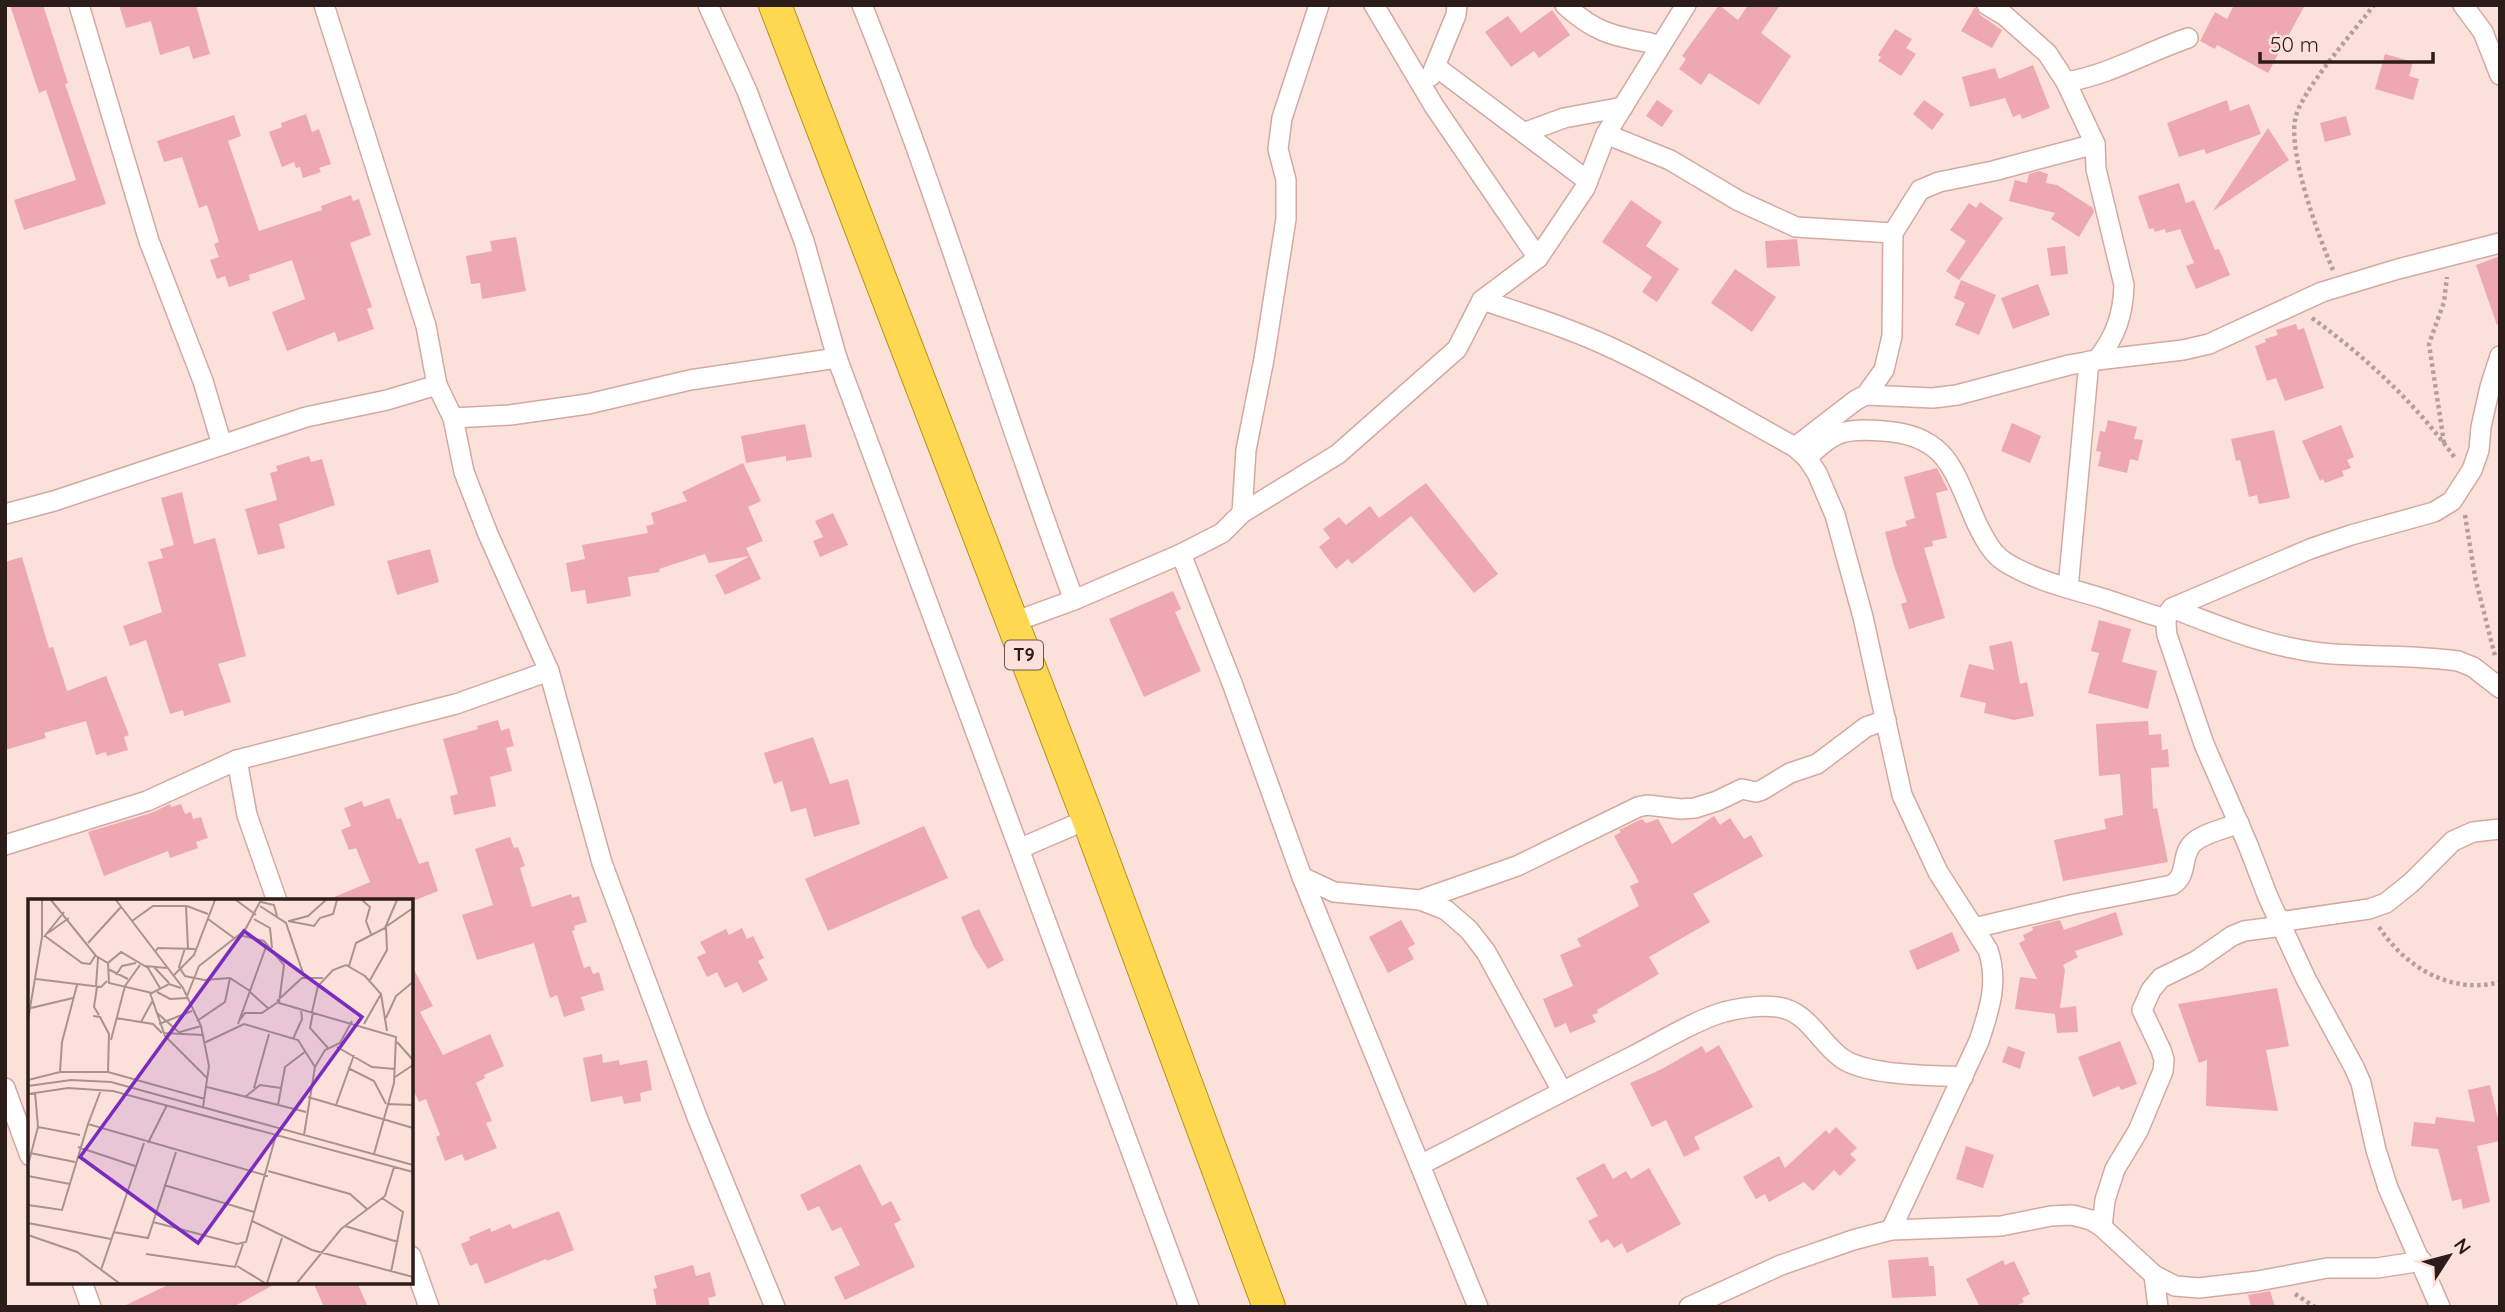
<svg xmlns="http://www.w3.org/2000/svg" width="2505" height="1312" font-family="Quicksand,sans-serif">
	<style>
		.building { fill: #eea8b0 }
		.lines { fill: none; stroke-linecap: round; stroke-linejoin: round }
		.minor-casing { stroke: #d3a9a0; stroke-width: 22 }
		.trunk-casing { stroke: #b49121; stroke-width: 34 }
		.path { stroke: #b69f9a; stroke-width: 4.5; stroke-dasharray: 3.5 3.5; stroke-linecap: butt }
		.minor { stroke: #fff; stroke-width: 19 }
		.trunk { stroke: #fed850; stroke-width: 32 }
		.labels { text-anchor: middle; stroke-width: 5; stroke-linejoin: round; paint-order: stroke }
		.shield { fill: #fce1db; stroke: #6b5854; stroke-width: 2 }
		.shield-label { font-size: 18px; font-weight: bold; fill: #2d1d1a }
		.inset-road { fill: none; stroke: #a9938e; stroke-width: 2 }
		.view { fill: #7b2cbf; fill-opacity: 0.15; stroke: #7b2cbf; stroke-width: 3.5 }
		.inset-edge { fill: none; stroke: #2d1d1a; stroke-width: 3.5 }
	</style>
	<rect width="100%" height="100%" fill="#fce1db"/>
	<g class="building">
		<path d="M10 5H43L68 83 65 84 106 204 24 230 14 200 76 180 46 90 39 93Z"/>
		<path d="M119 5H196L210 54 193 59 189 46 160 55 151 21 126 28Z"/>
		<path d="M1719 5 1738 20 1748 5H1780L1761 33 1791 56 1759 105 1709 73 1701 85 1679 69 1686 59 1682 56Z"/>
		<path d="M2234 5H2305L2268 73 2217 45 2215 49 2200 41 2215 12 2227 19Z"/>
		<path d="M1975 7 1980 15 2002 30 1992 48 1961 31Z"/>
		<path d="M1552 10 1570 35 1539 58 1534 51 1511 67 1485 32 1508 16 1521 33Z"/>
		<path d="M1895 29 1912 39 1906 48 1916 54 1901 76 1878 61 1881 57 1878 55Z"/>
		<path d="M2385 54 2413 62 2409 76 2419 79 2413 100 2375 89Z"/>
		<path d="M2033 65 2050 108 2022 119 2020 114 2013 117 2005 98 1970 107 1962 77 1995 68 1999 79Z"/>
		<path d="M1657 100 1673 111 1662 127 1646 116Z"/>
		<path d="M1924 100 1944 114 1932 130 1913 114Z"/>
		<path d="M2227 100 2230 111 2249 104 2261 134 2206 154 2204 149 2179 157 2167 123Z"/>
		<path d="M306 114 312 132 319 129 331 164 319 168 321 172 303 178 300 167 296 168 294 162 282 167 269 132 282 127 281 123Z"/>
		<path d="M234 115 241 136 228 141 259 231 322 210 321 206 351 195 353 201 359 199 371 235 350 243 372 307 367 309 374 329 338 342 335 332 287 351 272 312 305 299 292 260 249 275 250 280 229 287 225 276 217 279 210 260 219 257 214 244 219 242 207 205 199 208 182 157 164 162 157 141Z"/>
		<path d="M2346 116 2351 135 2325 142 2320 123Z"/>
		<path d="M2268 128 2289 160 2213 211Z"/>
		<path d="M2039 171 2048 174 2046 183 2057 185 2093 208 2094 212 2079 237 2051 219 2055 213 2009 201 2015 180 2027 183 2029 174Z"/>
		<path d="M2179 183 2186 203 2194 200 2215 250 2219 249 2230 275 2196 289 2186 266 2194 263 2180 229 2166 233 2165 229 2155 232 2153 228 2149 229 2138 196Z"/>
		<path d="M1631 200 1662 222 1646 246 1679 269 1657 302 1642 292 1652 277 1602 242Z"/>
		<path d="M1980 202 2003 218 1959 280 1946 271 1966 241 1950 230 1969 203 1976 208Z"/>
		<path d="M516 237 526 291 482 299 480 283 471 284 466 256 492 251 490 241Z"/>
		<path d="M1797 239 1800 266 1767 268 1765 241Z"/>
		<path d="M2065 246 2068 274 2051 276 2047 248Z"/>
		<path d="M2500 256V325H2497L2476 265Z"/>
		<path d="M1735 269 1776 297 1752 332 1711 303Z"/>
		<path d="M1961 280 1996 295 1979 335 1955 325 1965 303 1954 298Z"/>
		<path d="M2038 284 2050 315 2013 329 2001 298Z"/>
		<path d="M2296 324 2298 330 2304 328 2324 388 2285 401 2276 378 2267 381 2255 346 2266 342 2265 339 2278 335 2276 330Z"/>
		<path d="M2108 420 2137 427 2134 439 2143 440 2138 461 2130 459 2127 473 2098 466 2101 452 2096 451 2100 431 2105 432Z"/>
		<path d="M2012 423 2041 436 2030 463 2001 451Z"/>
		<path d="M805 424 812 457 786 461V456L746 463 741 436Z"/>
		<path d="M2341 425 2354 457 2347 460 2351 468 2342 471 2344 476 2325 483 2323 479 2320 481 2302 441Z"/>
		<path d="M2274 430 2290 498 2259 504 2257 495 2249 497 2240 460 2236 461 2231 439Z"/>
		<path d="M309 456 311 462 322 459 335 505 279 524 285 548 258 555 245 509 277 500 270 473 278 471 276 466Z"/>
		<path d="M743 463 761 501 748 507 763 541 746 548 761 579 725 595 715 575 750 556 709 563 705 554 659 569 660 572 628 577 631 596 587 604 585 590 571 592 566 563 585 559 582 545 648 533 646 526 654 524 651 513 687 501 682 492Z"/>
		<path d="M1937 468 1948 490 1936 493 1947 538 1932 541 1933 546 1924 548 1945 618 1909 629 1901 604 1907 602 1894 566 1885 532 1907 526 1905 521 1915 518 1904 477Z"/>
		<path d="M1426 483 1498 574 1474 593 1411 516 1352 564 1348 559 1336 569 1319 547 1330 538 1323 529 1339 517 1346 525 1370 506 1379 518Z"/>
		<path d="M182 492 194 544 215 538 246 656 218 664 231 702 184 716 183 710 170 714 146 640 130 646 123 626 162 612 148 562 163 558 160 549 174 545 161 498Z"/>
		<path d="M833 513 848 545 820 557 813 541 823 537 815 521Z"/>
		<path d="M430 549 439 582 397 595 387 561Z"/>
		<path d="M22 557 49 648 53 647 67 691 106 676 129 735 124 737 128 750 107 756 106 752 96 755 86 721 44 733 46 738 5 750V562Z"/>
		<path d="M1173 591 1181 609 1175 612 1201 671 1144 697 1109 619Z"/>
		<path d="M2099 620 2131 629 2122 662 2157 671 2148 709 2088 693 2099 653 2091 651Z"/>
		<path d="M2012 641 2020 684 2027 682 2034 716 2014 720 1984 713 1986 703 1960 697 1969 664 1994 670 1989 646Z"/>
		<path d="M498 720 501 731 509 728 514 746 506 748 512 771 490 777 496 806 454 815 450 796 458 794 443 739 478 729 477 726Z"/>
		<path d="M2148 721 2149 735 2161 734 2162 750 2168 749 2169 767 2151 768 2153 809 2157 808 2168 862 2063 881 2054 840 2106 829 2104 819 2123 815 2120 774 2099 776 2096 724Z"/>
		<path d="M813 737 830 784 848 779 860 824 814 837 806 808 791 812 782 781 774 784 764 753Z"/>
		<path d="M389 798 397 819 401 818 419 864 428 861 438 891 413 901H325L370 882 356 848 349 850 341 830 351 826 344 808 362 801 364 807Z"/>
		<path d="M170 804 171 807 181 804 185 814 191 812 193 819 201 817 208 838 196 842 198 848 170 858 168 851 104 876 88 832 151 813Z"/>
		<path d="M1714 816 1720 825 1730 818 1744 839 1751 835 1763 856 1693 894 1710 922 1649 957 1659 974 1597 1010 1598 1013 1592 1015 1596 1022 1570 1033 1566 1023 1555 1028 1543 999 1573 986 1560 955 1581 946 1577 939 1639 906 1630 886 1639 882 1614 836 1621 832 1619 830 1642 819 1646 823 1658 819 1672 844Z"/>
		<path d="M924 826 948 878 828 931 805 879Z"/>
		<path d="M510 837 514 848 518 847 525 866 520 868 532 907 571 894 572 898 579 896 587 922 574 926 575 930 572 931 584 968 590 966 593 974 599 972 604 990 581 997 585 1010 564 1017 557 995 550 998 534 943 477 960 462 915 493 905 475 849Z"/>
		<path d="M979 909 1004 960 988 969 974 947 961 917Z"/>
		<path d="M2116 912 2123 935 2075 951 2078 957 2063 965 2065 970 2060 1008 2076 1006 2078 1032 2057 1033 2055 1014 2015 1009 2020 977 2037 979 2019 943 2025 940 2023 935 2033 930 2032 927 2060 920 2064 930Z"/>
		<path d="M1401 920 1415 944 1408 948 1414 959 1388 973 1369 937Z"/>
		<path d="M742 928 747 939 753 936 764 958 758 961 768 980 743 993 737 982 725 988 717 972 707 977 697 957 706 953 700 942 726 929 729 935Z"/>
		<path d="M1952 932 1960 951 1917 970 1909 951Z"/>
		<path d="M411 964 433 1006 420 1012 443 1055 490 1034 504 1066 484 1075 485 1078 476 1083 492 1121 486 1123 497 1148 465 1161 462 1154 445 1161 436 1137 440 1135 426 1099 419 1102 411 1086Z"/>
		<path d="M2277 988 2289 1046 2266 1050 2278 1111 2206 1106 2207 1060 2199 1063 2178 1004Z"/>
		<path d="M2120 1041 2137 1084 2121 1090 2119 1086 2093 1097 2078 1057Z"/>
		<path d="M1719 1045 1753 1107 1694 1137 1700 1149 1684 1157 1666 1120 1652 1127 1630 1083 1660 1070 1702 1046 1706 1053Z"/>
		<path d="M2008 1046 2025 1052 2020 1069 2002 1062Z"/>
		<path d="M602 1054 603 1063 619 1060 620 1065 647 1060 652 1090 640 1093 641 1101 624 1104 622 1096 591 1102 583 1058Z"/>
		<path d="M2490 1085 2500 1127V1141L2477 1146 2490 1202 2463 1209 2461 1199 2452 1201 2438 1149 2411 1146 2414 1122 2435 1124 2436 1117 2475 1122 2468 1090Z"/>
		<path d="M1836 1127 1857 1148 1850 1154 1856 1160 1840 1176 1834 1170 1813 1191 1804 1182 1769 1202 1765 1194 1756 1199 1743 1177 1779 1156 1785 1168 1826 1130 1829 1134Z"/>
		<path d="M1966 1146 1994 1155 1983 1188 1956 1179Z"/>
		<path d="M1604 1163 1613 1179 1626 1171 1631 1179 1649 1168 1681 1224 1627 1253 1622 1243 1614 1248 1608 1239 1601 1243 1588 1221 1598 1216 1576 1178Z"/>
		<path d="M860 1164 882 1206 891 1201 901 1220 894 1224 915 1267 845 1300 834 1277 860 1265 841 1227 832 1231 819 1206 808 1211 800 1195Z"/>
		<path d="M559 1211 574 1250 547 1261 546 1259 485 1284 477 1263 470 1266 461 1244 470 1240 469 1237 490 1228 491 1232 510 1224 513 1229Z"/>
		<path d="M1928 1257 1929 1266H1934L1936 1296 1892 1298 1888 1260Z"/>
		<path d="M2003 1260 2005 1265 2014 1261 2030 1294 2022 1298 2024 1302 2014 1307H1980L1966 1279Z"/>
		<path d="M693 1265 696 1276 710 1272 716 1296 708 1298 710 1307H657L653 1289 657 1288 654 1276Z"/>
		<path d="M174 1282H279L233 1307H122Z"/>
		<path d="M313 1282H357L368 1307H324Z"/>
		<path d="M2270 1291 2275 1307H2251L2248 1295Z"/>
	</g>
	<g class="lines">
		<defs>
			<g id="minor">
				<path d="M79 5 149 241 203 381 222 445"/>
				<path d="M324 5 426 326 437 385 453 418 464 472 488 534 549 671 602 863 697 1117 775 1307"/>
				<path d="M708 5 747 91 804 241 837 358 1189 1307"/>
				<path d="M862 5C941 201 1000 403 1074 600"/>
				<path d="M1374 5 1434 106 1538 258"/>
				<path d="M1565 5C1594 32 1613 36 1651 43"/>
				<path d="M1987 5 2004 15 2047 53 2066 82 2095 144 2096 169 2124 285C2123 315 2116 336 2097 360"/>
				<path d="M2463 5 2483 32 2500 75"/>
				<path d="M1435 66 1588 181"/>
				<path d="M1431 76 1456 15 1457 5"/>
				<path d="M2066 82C2109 75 2147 52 2188 38"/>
				<path d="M1526 132 1564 118 1623 107"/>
				<path d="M1606 134 1670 160 1739 201 1796 227 1893 233"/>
				<path d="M1482 300C1527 315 1572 329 1614 349 1676 378 1735 414 1795 447L1807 458 1817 473 1835 515 1863 617 1902 795 1938 872 1988 950C1999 982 1989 1011 1979 1041L1891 1230"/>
				<path d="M1866 395 1933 398 1957 395 2069 365 2097 360 2183 350 2209 344 2322 292 2398 269 2500 243"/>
				<path d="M453 418 510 415 588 404 690 380 837 358"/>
				<path d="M1795 447 1856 400 1866 395 1884 370 1892 336 1893 233 1920 190 1939 182 1993 171 2095 144"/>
				<path d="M1807 458C1834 431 1844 428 1883 431 1949 435 1954 473 1977 524 1984 538 1992 554 2005 562 2035 581 2072 589 2105 599 2126 606 2145 613 2166 619"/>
				<path d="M1242 513 1246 450 1264 359 1286 219V180L1278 149 1282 118 1319 5"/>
				<path d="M5 514 54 501 306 417 387 400 437 385"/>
				<path d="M1181 554 1232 683 1302 877 1478 1307"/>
				<path d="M2068 588 2089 361"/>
				<path d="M2172 608C2225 629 2277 650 2333 654 2375 657 2417 655 2458 661L2473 667 2500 688"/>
				<path d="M1011 623 1074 600 1181 554 1222 533 1242 513 1338 454 1457 349 1482 300 1538 258 1585 188 1606 134 1686 5"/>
				<path d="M237 760 247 815 277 901"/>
				<path d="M5 845 147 801 237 760 456 704 549 671"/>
				<path d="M1021 848 1088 819"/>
				<path d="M1302 877 1334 892 1420 900 1446 910 1469 930 1486 952 1562 1091"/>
				<path d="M1420 900 1517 866 1638 807 1647 805 1681 809 1695 808 1717 801 1742 789 1756 792 1762 790 1790 773 1817 764 1866 727 1886 720"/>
				<path d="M2279 922 2369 909 2386 903 2412 882 2453 841 2473 832 2500 829"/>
				<path d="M1974 928 2075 904 2172 885C2189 875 2180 855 2193 843 2203 833 2225 829 2239 823"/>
				<path d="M5 1088 30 1156"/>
				<path d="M1420 1165C1491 1129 1562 1091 1633 1056 1660 1042 1696 1020 1724 1012 1740 1008 1760 1005 1777 1007 1809 1011 1819 1043 1843 1059 1869 1076 1931 1075 1963 1077"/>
				<path d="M2102 1227 2105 1200 2115 1169 2138 1131 2163 1071 2164 1060 2161 1050 2142 1010 2151 990 2161 978 2196 961 2232 936 2244 931 2282 926"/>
				<path d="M411 1256 429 1307"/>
				<path d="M2154 1275 2158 1307"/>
				<path d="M82 1282 91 1307"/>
				<path d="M1689 1307 1781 1265 1853 1240 1891 1230 2001 1226 2051 1216 2072 1215 2091 1220 2102 1227 2154 1275 2175 1286 2199 1288 2258 1281 2327 1268H2377L2422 1261"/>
				<path d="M2440 1307 2388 1188 2376 1150 2361 1083 2354 1067 2306 979 2268 897 2248 845 2204 744 2167 635C2166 625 2164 616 2172 608L2310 549 2351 535 2434 512 2452 501 2472 470 2479 450 2481 427 2490 387 2500 356"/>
			</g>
			<path id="trunk" d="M775 5 1088 819 1269 1307"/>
		</defs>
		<use href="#minor" class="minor-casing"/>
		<use href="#trunk" class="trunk-casing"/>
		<g class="path">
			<path d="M2333 270C2318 235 2289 156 2295 120 2299 93 2355 30 2374 5"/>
			<path d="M2312 318C2367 358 2416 404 2455 458"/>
			<path d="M2444 443 2429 344 2444 302 2447 277"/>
			<path d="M2465 515 2475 577 2495 656"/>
			<path d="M2379 927C2405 967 2451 995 2500 982"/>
			<path d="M2295 1294 2315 1307"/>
		</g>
		<use href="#minor" class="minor"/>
		<use href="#trunk" class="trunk"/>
	</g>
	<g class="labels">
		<rect class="shield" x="1005" y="640.5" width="38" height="29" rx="5"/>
		<g class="shield-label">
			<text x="1024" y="661">T9</text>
		</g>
	</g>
	<g transform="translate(28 899)">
		<rect width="385" height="385" fill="#fce1db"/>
		<path class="inset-road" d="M23 1 68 57 80 64 93 53 120 69 132 89M88 1 155 89 173 127 181 167 175 208M208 1 228 16M334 1 342 8 338 22 343 35M233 3 246 6 249 17M158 7 160 50M232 7 258 24 276 77M180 20 206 39M226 20 242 29 244 49M104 22 125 7H159L180 15M260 22 286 27 292 19 305 15 309 1M261 22 280 17 298 1M359 27 385 9M20 34 41 19M211 36 236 42 256 66 251 104 368 138 366 184 346 255M17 37 54 64 62 65 67 57M16 38 36 13M60 44 93 8M157 49 151 68 157 77 176 81 202 79 222 92M127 53 130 49 167 50M80 64 81 84 124 94 141 85 153 89M117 67 139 69M321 67 328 44 357 29 369 1M126 68 141 84M80 70 100 80M88 76 94 67 108 64M146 76 166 56 187 1M8 80 73 88 79 82M342 81 359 51 358 27M68 87 70 59M69 88 66 108 71 116M129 93 142 100 160 99M222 93 241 110M122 94 137 137 179 179M159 97 171 67 217 31 233 1M249 102 274 79H295M3 109 45 99M128 113 153 135M284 113 290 87 305 71 318 66 337 77 353 95 359 132M285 113 282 129 300 149M65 117 72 118 81 135 80 173M88 119 125 125 134 134M358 119 368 97 385 83M0 121 14 38V1M169 122 197 103 202 79M211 122 217 114H234L250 103M113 123 125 101M131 125 164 112M210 125 239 45M336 125 353 95M152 133 173 127M135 134 175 136M265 140 274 120 273 110M83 141 97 87 112 66M369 143 385 161M176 144 216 125 270 141 287 168M309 148 344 168 367 170M320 169 346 182 358 205M32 173 34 143 49 86M367 178 385 166M0 181 32 173H80L177 200M0 187 43 181 83 183 385 266M179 188 278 213M226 189 241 135M7 193 10 228 52 236M0 195 40 189 85 192 385 273M217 198 232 186 253 189M280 198 385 229M359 205 385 206M250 206 257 168 278 152M308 206 326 156M60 225 73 191M276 236 287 168 297 151 312 144 324 122M120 244 139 206M50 248 107 267M2 254 47 263M0 266 10 228M240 272 322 295 339 310M0 277 42 285M136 286 226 313M354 299 375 313 363 373M0 306 34 311 60 225 240 277M224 322 284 351 385 378M125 323 209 345 218 343 248 236M0 324 83 340M317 327 370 343M85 333 120 339 148 253M0 336 49 353 91 384M118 355 207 368 215 345M209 367 237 384M73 371 116 244M239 384 254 339M269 384 313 330 357 297 366 268"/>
		<path class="view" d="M216 32 334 118 170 344 52 258Z"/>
		<rect width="385" height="385" class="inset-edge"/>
	</g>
	<rect width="2505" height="1312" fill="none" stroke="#2d1d1a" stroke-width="14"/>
	<g transform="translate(2449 1256) rotate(54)" stroke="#fce1db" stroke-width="5" paint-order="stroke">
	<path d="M0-5L12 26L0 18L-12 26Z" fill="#2d1d1a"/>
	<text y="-10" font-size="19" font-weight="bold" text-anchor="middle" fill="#2d1d1a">N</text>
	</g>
	<path d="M2260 52v10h173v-10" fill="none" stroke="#2d1d1a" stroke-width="3.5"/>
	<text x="2270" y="52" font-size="21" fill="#2d1d1a" stroke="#fce1db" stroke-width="5" paint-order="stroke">50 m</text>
</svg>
